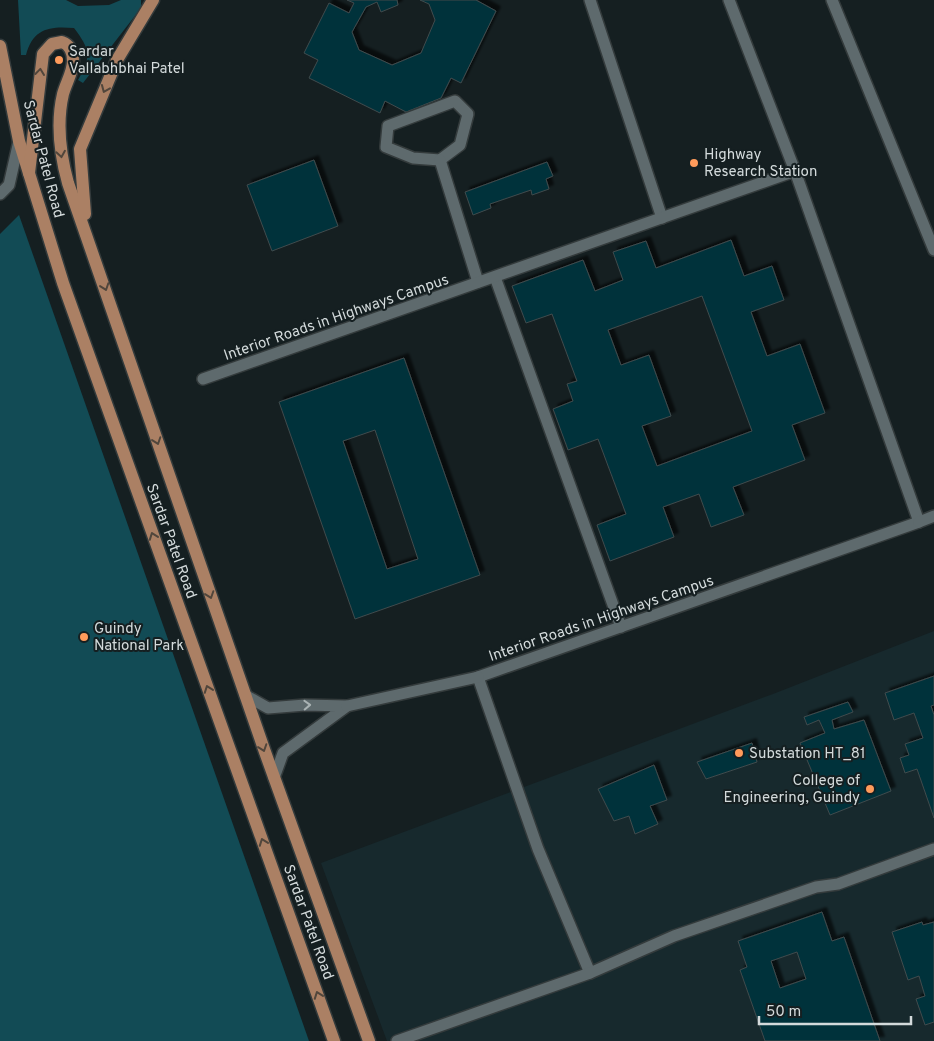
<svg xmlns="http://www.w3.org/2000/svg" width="934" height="1041" font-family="Overpass,sans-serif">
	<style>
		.built { fill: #17292d }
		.green { fill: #124b55 }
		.building { fill: #00323b; stroke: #404b4d; fill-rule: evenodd; filter: url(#shadow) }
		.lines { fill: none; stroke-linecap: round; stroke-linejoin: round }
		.service-casing { stroke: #343b3c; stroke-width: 14 }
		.primary-casing { stroke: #343b3c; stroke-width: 15 }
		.service { stroke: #5e6a6d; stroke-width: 11 }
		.primary { stroke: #ab8064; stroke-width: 12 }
		.oneway { stroke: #51463c }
		.oneway2 { stroke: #aab3b4 }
		.poi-dot { fill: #ff9b5b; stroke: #151f21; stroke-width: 2 }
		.labels { text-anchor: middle; stroke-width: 4; stroke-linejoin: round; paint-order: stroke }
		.poi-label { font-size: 15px; fill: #d3dadb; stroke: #151f21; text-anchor: start }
		.street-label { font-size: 15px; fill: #d3dadb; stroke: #151f21 }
	</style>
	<defs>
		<filter id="shadow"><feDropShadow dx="4.5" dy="-4.5" stdDeviation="1" flood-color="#0009"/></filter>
	</defs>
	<rect width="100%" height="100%" fill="#151f21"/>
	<path class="built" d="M934 631V1041H387L321 863 773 694Z"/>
	<g class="green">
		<path d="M18 0H66L78 6 109 5 121 0H141V8L83 83 78 80C92 57 90 49 74 28 50 26 33 28 26 55H21Z"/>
		<path d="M19 215 309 1041H0V234Z"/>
	</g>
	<g class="building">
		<path d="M347 0H397L398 5 381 12 377 2 366 7 352 32 359 50 392 65 421 53 435 20 429 4 420 0H476L496 11 461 83 451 78 441 98 406 112 385 101 380 113 309 78 318 60 304 53 329 3 349 13 354 3Z"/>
		<path d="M314 160 338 226 272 251 247 185Z"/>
		<path d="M547 162 553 176 546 179 549 189 532 195 531 190 490 204 491 208 473 215 465 192Z"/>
		<path d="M731 240 744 276 772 266 784 300 751 312 767 356 800 344 825 413 792 425 805 460 733 487 744 515 711 527 699 494 663 507 674 537 610 561 597 525 626 514 598 439 568 450 553 409 573 401 567 384 577 381 552 314 526 323 512 286 583 260 595 291 623 280 613 252 646 241 656 268ZM702 296 752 431 657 466 642 426 671 416 649 355 621 365 608 330Z"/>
		<path d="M404 358 480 575 355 619 279 402ZM375 430 418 559 387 569 343 441Z"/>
		<path d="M934 676V705L931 706 934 715V818L917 769 905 773 900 758 909 755 905 744 923 738 914 713 894 720 885 693Z"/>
		<path d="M848 702 853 712 832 720 834 729 864 720 891 791 830 815 800 743 825 733 819 720 807 725 804 717Z"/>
		<path d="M752 743 757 762 706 779 697 762Z"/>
		<path d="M654 765 667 800 650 806 658 824 635 834 629 816 614 821 598 789Z"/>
		<path d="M822 912 832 941 844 937 880 1041H765L740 970 747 967 738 941ZM797 952 806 979 780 988 771 961Z"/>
		<path d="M922 922 923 925 934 922V1022L925 1025 916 999 925 996 919 976 908 980 892 932Z"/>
	</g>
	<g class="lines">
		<defs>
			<g id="service">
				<path d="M590 0 662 218"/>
				<path d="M729 0 795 171"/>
				<path d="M832 0 934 250"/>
				<path d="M455 101 468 114 460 145 440 160 413 158 386 147 388 126Z"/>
				<path d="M440 160 478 282"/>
				<path d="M0 194 9 185 19 141"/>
				<path d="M495 277 621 627"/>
				<path d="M203 379 795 171 919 522 478 677 538 849 590 973"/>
				<path d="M919 522 934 516"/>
				<path d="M245 695 268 708 305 705 347 706 283 753 274 778"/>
				<path d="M347 706 478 677"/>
				<path d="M397 1041 590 973 674 936 816 887 838 884 934 849"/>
			</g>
			<g id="primary">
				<path d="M0 46 19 141 63 283 334 1041"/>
				<path d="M29 173 43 54 52 44 62 42C70 45 73 52 73 61 73 72 66 83 63 94 56 124 60 154 68 183L265 752 369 1041"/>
				<path d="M85 214 80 149 117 60 153 0"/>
			</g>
		</defs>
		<use href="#service" class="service-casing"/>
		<use href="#primary" class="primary-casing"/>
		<use href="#service" class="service"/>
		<use href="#primary" class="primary"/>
	</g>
	<defs><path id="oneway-chevron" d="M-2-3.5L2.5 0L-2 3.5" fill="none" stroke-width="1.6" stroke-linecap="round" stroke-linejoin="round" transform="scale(1.25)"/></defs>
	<g class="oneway">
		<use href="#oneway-chevron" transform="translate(40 72) rotate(-83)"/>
		<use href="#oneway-chevron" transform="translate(105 89) rotate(113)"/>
		<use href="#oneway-chevron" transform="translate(61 154) rotate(81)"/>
		<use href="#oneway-chevron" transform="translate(105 287) rotate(71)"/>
		<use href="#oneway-chevron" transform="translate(157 441) rotate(71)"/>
		<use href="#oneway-chevron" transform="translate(153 536) rotate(-110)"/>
		<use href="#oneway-chevron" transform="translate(210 595) rotate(71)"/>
		<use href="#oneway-chevron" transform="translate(208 689) rotate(-110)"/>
		<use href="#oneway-chevron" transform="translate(263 748) rotate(71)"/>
		<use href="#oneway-chevron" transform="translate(263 842) rotate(-110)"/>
		<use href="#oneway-chevron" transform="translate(318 995) rotate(-110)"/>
	</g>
	<use class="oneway2" href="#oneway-chevron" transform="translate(307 705) rotate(-2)"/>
	<g class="poi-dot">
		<circle cx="59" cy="60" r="5"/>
		<circle cx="694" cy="163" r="5"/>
		<circle cx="84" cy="637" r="5"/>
		<circle cx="739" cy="753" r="5"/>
		<circle cx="870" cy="789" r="5"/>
	</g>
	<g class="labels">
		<g class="poi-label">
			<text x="69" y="56">Sardar<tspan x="69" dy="17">Vallabhbhai Patel</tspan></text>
			<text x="704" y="159">Highway<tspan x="704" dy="17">Research Station</tspan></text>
			<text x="94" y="633">Guindy<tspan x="94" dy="17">National Park</tspan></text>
			<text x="749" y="758">Substation HT_81</text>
			<text x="860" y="785" text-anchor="end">College of<tspan x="860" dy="17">Engineering, Guindy</tspan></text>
		</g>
		<g class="street-label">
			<text transform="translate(44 159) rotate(75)" y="5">Sardar Patel Road</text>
			<text transform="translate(336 317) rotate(-19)" y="5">Interior Roads in Highways Campus</text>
			<text transform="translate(172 541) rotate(70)" y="5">Sardar Patel Road</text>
			<text transform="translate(601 618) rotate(-19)" y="5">Interior Roads in Highways Campus</text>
			<text transform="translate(309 922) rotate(70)" y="5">Sardar Patel Road</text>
		</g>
	</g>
	<path d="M759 1016v8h152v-8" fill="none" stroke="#d3dadb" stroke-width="2.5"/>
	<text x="766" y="1016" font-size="15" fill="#d3dadb" stroke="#151f21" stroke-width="4" paint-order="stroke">50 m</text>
</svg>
